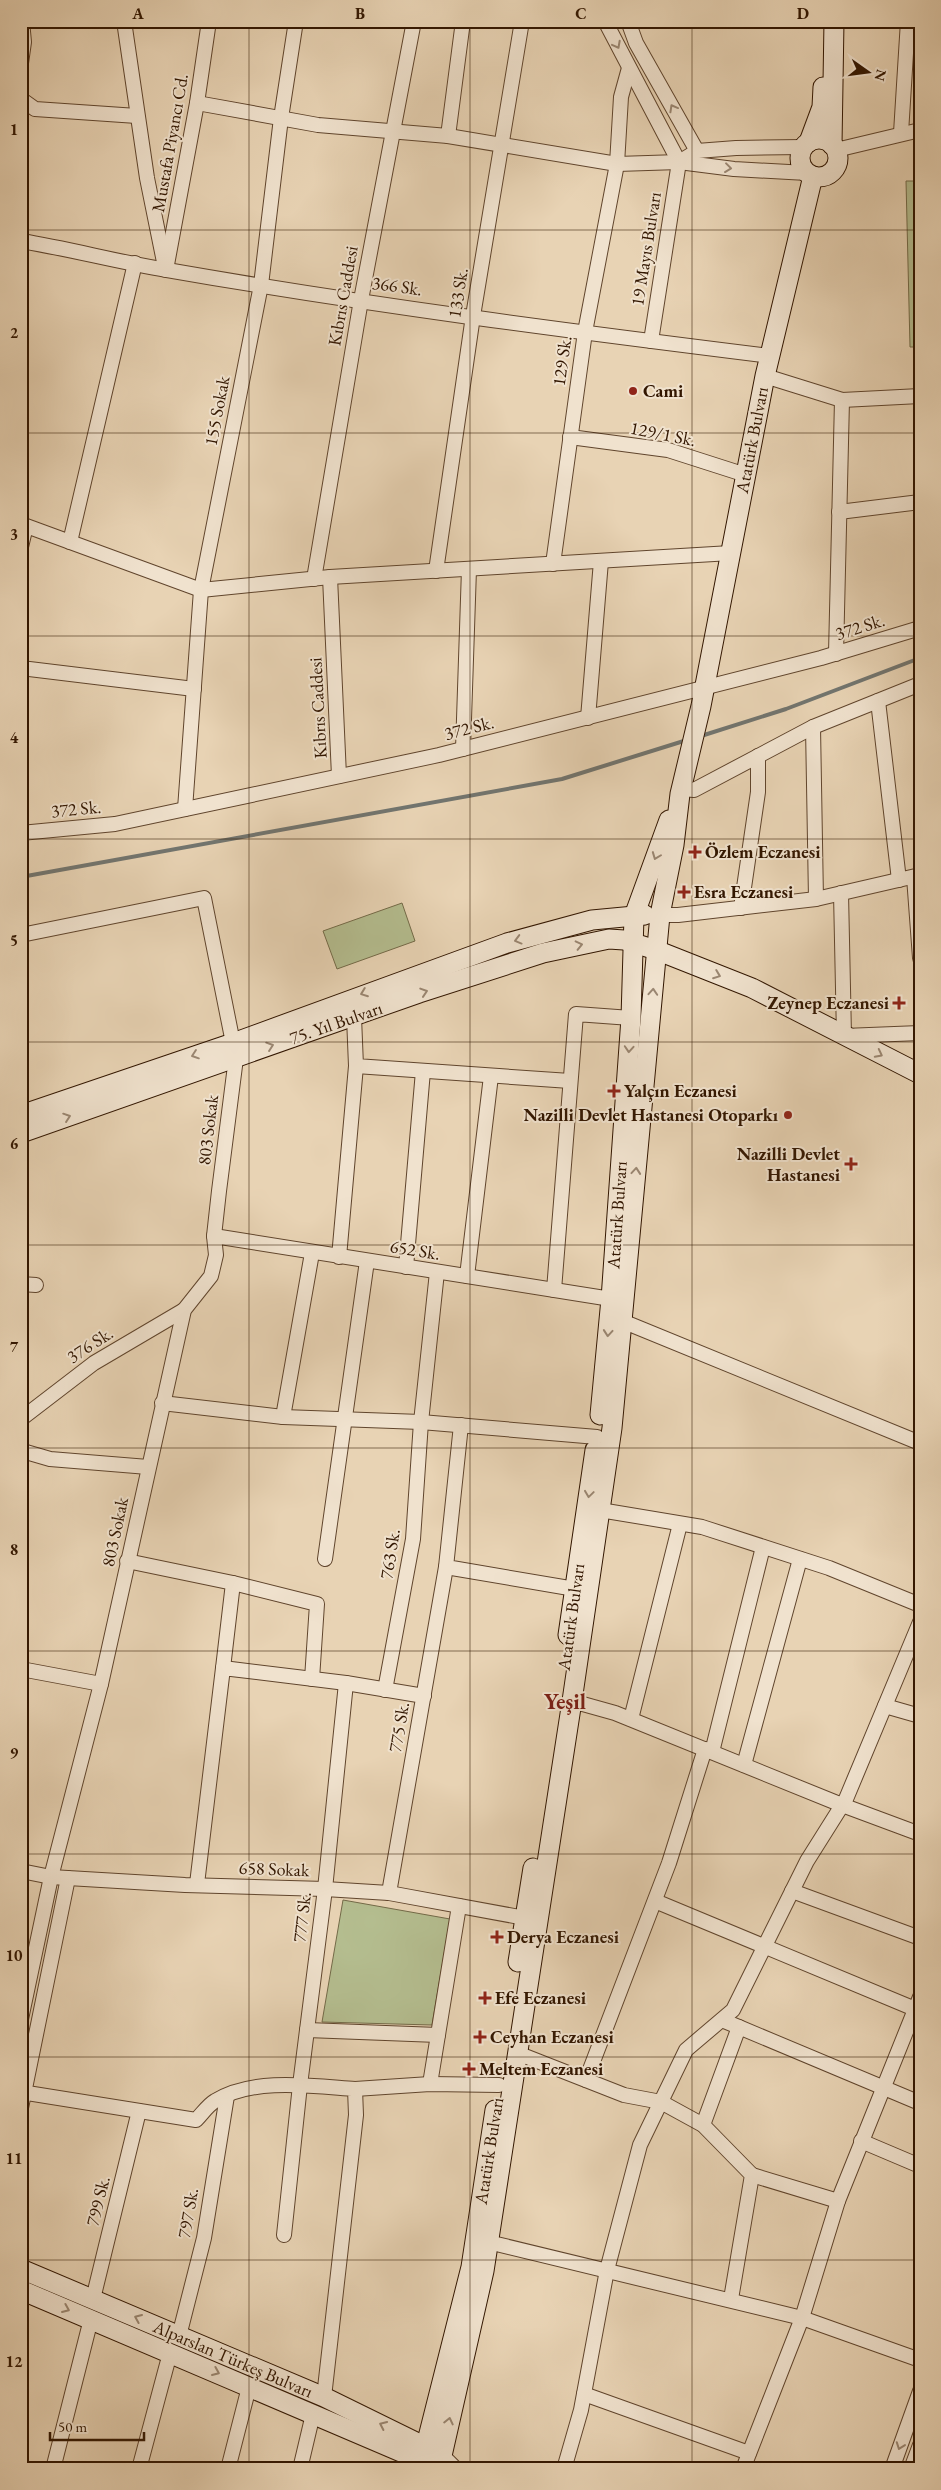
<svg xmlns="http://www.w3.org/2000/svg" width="941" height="2490" font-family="'EB Garamond',serif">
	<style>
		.green { fill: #b4bd8f; stroke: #736a48 }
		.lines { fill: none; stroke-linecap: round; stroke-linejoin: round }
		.stream { stroke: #72756f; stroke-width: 4 }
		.street-casing { stroke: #60452d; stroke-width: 16 }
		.secondary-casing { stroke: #321600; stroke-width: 21 }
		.street { stroke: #f0e2ce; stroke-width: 14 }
		.secondary { stroke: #f0e2ce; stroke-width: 19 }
		.oneway { stroke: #9a8671 }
		.grid { fill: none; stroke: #321600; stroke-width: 1; stroke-opacity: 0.55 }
		.poi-dot { fill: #8f2418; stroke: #f0e2ce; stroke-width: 2 }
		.labels { text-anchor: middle; stroke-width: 4; stroke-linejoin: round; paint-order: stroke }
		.street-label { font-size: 18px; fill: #321600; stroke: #f0e2ce }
		.poi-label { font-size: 18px; font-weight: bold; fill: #321600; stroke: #f0e2ce; text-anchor: start }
		.district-label { font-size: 22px; font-weight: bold; fill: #7a1f14; stroke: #f0e2ce }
		.neatline { fill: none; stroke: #321600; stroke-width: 2 }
		.grid-label { font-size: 16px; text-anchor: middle; font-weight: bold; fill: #321600 }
	</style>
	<rect width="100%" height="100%" fill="#e8d3b4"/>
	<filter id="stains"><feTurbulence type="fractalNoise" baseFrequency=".004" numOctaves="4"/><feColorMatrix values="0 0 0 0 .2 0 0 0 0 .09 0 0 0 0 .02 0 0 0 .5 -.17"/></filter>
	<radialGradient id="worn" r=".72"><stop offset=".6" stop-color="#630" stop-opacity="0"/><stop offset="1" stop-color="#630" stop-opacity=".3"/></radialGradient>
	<g class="green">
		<path d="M906 181H920V347H910Z"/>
		<path d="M402 903 415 941 337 969 323 931Z"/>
		<path d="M343 1900 450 1919 432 2025 322 2022Z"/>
	</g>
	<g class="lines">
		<g class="stream">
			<path d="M701 736 786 709 920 658"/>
			<path d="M21 877 562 779 687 740"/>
		</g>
		<defs>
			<g id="street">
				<path d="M124 21 147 178 164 262"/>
				<path d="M605 21 679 162"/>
				<path d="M628 21 636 43 697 151"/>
				<path d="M21 63 24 42 22 21"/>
				<path d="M21 99 35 109 137 116"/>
				<path d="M197 103 318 125 448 136 617 164 679 162 697 151 736 148 803 147"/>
				<path d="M901 133 908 21"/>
				<path d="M448 136 463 21"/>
				<path d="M836 150 920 130"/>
				<path d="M679 162 734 169 807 173"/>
				<path d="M21 241C70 249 118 262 167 270 367 305 569 331 770 356"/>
				<path d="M166 270 197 103 209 21"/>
				<path d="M651 341 679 162"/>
				<path d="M765 376 842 400 920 396"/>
				<path d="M570 437 668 450 746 475"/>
				<path d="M839 512 920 502"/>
				<path d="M21 524 201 590 330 577 731 553"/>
				<path d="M70 542 135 263"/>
				<path d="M21 547 26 526"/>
				<path d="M553 564 585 332 617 164 621 97 629 68"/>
				<path d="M436 571 473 316 522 21"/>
				<path d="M330 577 339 776"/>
				<path d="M314 579 361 300 414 21"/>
				<path d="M836 654 842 400"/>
				<path d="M21 668 194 689"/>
				<path d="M878 701 899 880"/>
				<path d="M588 718 601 561"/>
				<path d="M813 727 816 899"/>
				<path d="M463 749 469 569"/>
				<path d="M682 789 694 790 813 727 920 684"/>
				<path d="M185 809 201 590 261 285 281 118 296 21"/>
				<path d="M21 833 115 824 439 755 821 658 920 628"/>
				<path d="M914 877 920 958"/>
				<path d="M841 893 844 1036 920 1033"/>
				<path d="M741 908 758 792V756"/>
				<path d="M660 915H678L816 899 920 875"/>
				<path d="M21 935 204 898 236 1058 219 1191 214 1236 216 1255 211 1276 184 1310 101 1684 51 1877 21 2019"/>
				<path d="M354 1017 356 1066 570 1081"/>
				<path d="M214 1236 611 1299"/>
				<path d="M339 1257 356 1066"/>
				<path d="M406 1267 423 1071"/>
				<path d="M467 1276 491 1076"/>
				<path d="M21 1284 36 1285"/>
				<path d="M554 1290 576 1014 631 1018"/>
				<path d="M622 1321 920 1443"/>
				<path d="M162 1403 283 1417 421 1422 597 1437"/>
				<path d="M283 1417 312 1253"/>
				<path d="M21 1419 94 1363 184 1310"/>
				<path d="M461 1425 446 1567 575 1589"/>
				<path d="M21 1456 26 1452 50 1459 148 1467"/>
				<path d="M600 1510 702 1527 829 1568 920 1605"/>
				<path d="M325 1559 367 1261"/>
				<path d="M127 1561 233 1583"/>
				<path d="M223 1668 233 1583 317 1604 312 1679"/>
				<path d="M21 1669 101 1684"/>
				<path d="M385 1690 413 1539 421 1422 437 1272"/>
				<path d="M572 1701 615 1713 842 1805 920 1834"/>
				<path d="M885 1706 920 1716"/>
				<path d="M631 1719 680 1524"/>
				<path d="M712 1752 763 1547"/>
				<path d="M744 1765 800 1559"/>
				<path d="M21 1871 51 1877 185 1885 325 1889 389 1893 525 1918"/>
				<path d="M197 1884 223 1668 346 1683"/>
				<path d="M792 1891 920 1938"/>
				<path d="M389 1893 446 1567"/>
				<path d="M655 1901 915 2009"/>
				<path d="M722 2020 920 2103"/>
				<path d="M307 2030 438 2035"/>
				<path d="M517 2053 624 2095 661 2102 703 2125 752 2175 731 2299"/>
				<path d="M586 2080 669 1863 705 1749"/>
				<path d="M430 2084 459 1906"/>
				<path d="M355 2089 430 2084 499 2085"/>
				<path d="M21 2092 196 2120C202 2114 208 2105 215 2101 253 2077 313 2086 355 2089L356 2115 324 2397"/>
				<path d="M21 2108 68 1878"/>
				<path d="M703 2125 739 2027"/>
				<path d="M861 2141 920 2166"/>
				<path d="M752 2175 838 2201"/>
				<path d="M284 2235 300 2085 325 1889 346 1683 424 1696"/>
				<path d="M488 2242 802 2318 920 2360"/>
				<path d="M93 2299 139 2111"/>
				<path d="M179 2336 204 2238 227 2096"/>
				<path d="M584 2394 749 2453"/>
				<path d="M442 2455 456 2469"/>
				<path d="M53 2469 91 2319"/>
				<path d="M139 2469 170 2353"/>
				<path d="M228 2469 249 2387"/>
				<path d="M300 2469 313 2414"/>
				<path d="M564 2469 581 2410 607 2270 640 2145 686 2050 733 2010 807 1861 846 1799 920 1622"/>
				<path d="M743 2469 802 2318 838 2201 920 1997"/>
				<path d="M892 2469 920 2391"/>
				<path d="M911 2469 920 2445"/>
			</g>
			<g id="secondary">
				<circle cx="819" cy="158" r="19"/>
				<path d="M809 142 822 107 823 87"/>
				<path d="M832 145 834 21"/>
				<path d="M21 1115 233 1043 507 943 592 920 645 915"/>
				<path d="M21 1133 419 993 543 953 609 939 624 940 656 950 752 988 920 1074"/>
				<path d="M600 1415 611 1299 631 1018 634 916 669 820"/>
				<path d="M568 1635 595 1450"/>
				<path d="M518 1962 533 1868"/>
				<path d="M21 2269 324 2397 436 2452"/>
				<path d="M21 2290 434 2466"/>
				<path d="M420 2469 471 2267 495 2110"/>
				<path d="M439 2469 484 2271 572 1701 612 1428 660 915 674 845 680 794 701 706 765 376 813 176"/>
			</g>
		</defs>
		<use href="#street" class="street-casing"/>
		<use href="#secondary" class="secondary-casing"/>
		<use href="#street" class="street"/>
		<use href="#secondary" class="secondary"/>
	</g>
	<defs><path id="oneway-chevron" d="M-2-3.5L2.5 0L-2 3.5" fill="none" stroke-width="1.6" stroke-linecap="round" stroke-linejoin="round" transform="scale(1.25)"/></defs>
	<g class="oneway">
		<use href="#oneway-chevron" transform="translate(617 45) rotate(62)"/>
		<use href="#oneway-chevron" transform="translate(673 108) rotate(-119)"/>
		<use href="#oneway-chevron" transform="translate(728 168) rotate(7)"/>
		<use href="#oneway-chevron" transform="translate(656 856) rotate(111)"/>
		<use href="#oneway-chevron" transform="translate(518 940) rotate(165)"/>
		<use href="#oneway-chevron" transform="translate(579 945) rotate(-13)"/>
		<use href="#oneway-chevron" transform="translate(717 975) rotate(21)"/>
		<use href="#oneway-chevron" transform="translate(424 992) rotate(-18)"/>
		<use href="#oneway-chevron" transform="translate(653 992) rotate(-86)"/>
		<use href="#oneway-chevron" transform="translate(364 993) rotate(159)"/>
		<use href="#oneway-chevron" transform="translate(270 1046) rotate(-19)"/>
		<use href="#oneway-chevron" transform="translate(629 1049) rotate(94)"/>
		<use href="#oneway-chevron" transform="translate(879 1054) rotate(27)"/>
		<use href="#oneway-chevron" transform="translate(195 1055) rotate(161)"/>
		<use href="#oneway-chevron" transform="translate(67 1117) rotate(-19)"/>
		<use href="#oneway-chevron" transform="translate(636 1171) rotate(-85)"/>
		<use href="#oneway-chevron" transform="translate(608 1333) rotate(95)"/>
		<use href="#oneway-chevron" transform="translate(589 1494) rotate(98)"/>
		<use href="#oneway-chevron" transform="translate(66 2309) rotate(23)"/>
		<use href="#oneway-chevron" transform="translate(138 2318) rotate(-157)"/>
		<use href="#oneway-chevron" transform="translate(216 2372) rotate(23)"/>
		<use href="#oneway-chevron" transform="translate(449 2421) rotate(-77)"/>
		<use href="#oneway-chevron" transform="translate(383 2425) rotate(-155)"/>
		<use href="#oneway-chevron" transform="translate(900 2446) rotate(110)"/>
	</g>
	<path class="grid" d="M249 21V2469M470 21V2469M692 21V2469M21 230H920M21 433H920M21 636H920M21 839H920M21 1042H920M21 1245H920M21 1448H920M21 1651H920M21 1854H920M21 2057H920M21 2260H920"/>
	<g class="poi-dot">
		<circle cx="633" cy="391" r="5"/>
		<path d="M692.5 844.5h5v5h5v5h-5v5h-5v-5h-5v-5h5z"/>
		<path d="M681.5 884.5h5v5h5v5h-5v5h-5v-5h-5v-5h5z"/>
		<path d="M896.5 995.5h5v5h5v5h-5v5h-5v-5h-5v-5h5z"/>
		<path d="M611.5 1083.5h5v5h5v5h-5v5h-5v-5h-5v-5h5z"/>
		<circle cx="788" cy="1115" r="5"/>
		<path d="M848.5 1156.5h5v5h5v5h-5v5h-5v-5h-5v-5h5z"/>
		<path d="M494.5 1929.5h5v5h5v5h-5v5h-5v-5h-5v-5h5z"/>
		<path d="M482.5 1990.5h5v5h5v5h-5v5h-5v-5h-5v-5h5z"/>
		<path d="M477.5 2029.5h5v5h5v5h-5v5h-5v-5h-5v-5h5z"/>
		<path d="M466.5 2061.5h5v5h5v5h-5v5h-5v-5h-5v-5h5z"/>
	</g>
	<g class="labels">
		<g class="street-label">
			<text transform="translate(170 143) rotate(-80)" y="6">Mustafa Piyancı Cd.</text>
			<text transform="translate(646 249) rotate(-81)" y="6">19 Mayıs Bulvarı</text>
			<text transform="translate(397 286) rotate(8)" y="6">366 Sk.</text>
			<text transform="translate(458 293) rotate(-81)" y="6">133 Sk.</text>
			<text transform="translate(343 296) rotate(-80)" y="6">Kıbrıs Caddesi</text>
			<text transform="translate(562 361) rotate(-82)" y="6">129 Sk.</text>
			<text transform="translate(217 411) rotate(-79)" y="6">155 Sokak</text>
			<text transform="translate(663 434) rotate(11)" y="6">129/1 Sk.</text>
			<text transform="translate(752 440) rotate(-79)" y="6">Atatürk Bulvarı</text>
			<text transform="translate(860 627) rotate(-17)" y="6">372 Sk.</text>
			<text transform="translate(318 708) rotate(-93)" y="6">Kıbrıs Caddesi</text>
			<text transform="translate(469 728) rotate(-14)" y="6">372 Sk.</text>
			<text transform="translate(76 809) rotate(-5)" y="6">372 Sk.</text>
			<text transform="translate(336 1023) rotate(-19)" y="6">75. Yıl Bulvarı</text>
			<text transform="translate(208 1130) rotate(-83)" y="6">803 Sokak</text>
			<text transform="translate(617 1215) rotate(-86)" y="6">Atatürk Bulvarı</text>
			<text transform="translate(415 1250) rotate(9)" y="6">652 Sk.</text>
			<text transform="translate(90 1345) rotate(-33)" y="6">376 Sk.</text>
			<text transform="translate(115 1532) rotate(-78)" y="6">803 Sokak</text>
			<text transform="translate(390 1554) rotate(-81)" y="6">763 Sk.</text>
			<text transform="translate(571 1617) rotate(-82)" y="6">Atatürk Bulvarı</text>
			<text transform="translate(399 1727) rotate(-80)" y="6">775 Sk.</text>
			<text transform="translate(274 1869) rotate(2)" y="6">658 Sokak</text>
			<text transform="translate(302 1917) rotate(-83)" y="6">777 Sk.</text>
			<text transform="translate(489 2151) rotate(-81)" y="6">Atatürk Bulvarı</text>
			<text transform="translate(98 2201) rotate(-76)" y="6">799 Sk.</text>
			<text transform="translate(188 2213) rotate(-80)" y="6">797 Sk.</text>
			<text transform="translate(233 2359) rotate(23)" y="6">Alparslan Türkeş Bulvarı</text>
		</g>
		<g class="poi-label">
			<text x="643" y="397">Cami</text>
			<text x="705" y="858">Özlem Eczanesi</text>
			<text x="694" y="898">Esra Eczanesi</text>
			<text x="889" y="1009" text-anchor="end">Zeynep Eczanesi</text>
			<text x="624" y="1097">Yalçın Eczanesi</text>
			<text x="778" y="1121" text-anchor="end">Nazilli Devlet Hastanesi Otoparkı</text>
			<text x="840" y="1160" text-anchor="end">Nazilli Devlet<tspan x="840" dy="21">Hastanesi</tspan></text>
			<text x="507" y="1943">Derya Eczanesi</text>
			<text x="495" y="2004">Efe Eczanesi</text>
			<text x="490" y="2043">Ceyhan Eczanesi</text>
			<text x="479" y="2075">Meltem Eczanesi</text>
		</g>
		<g class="district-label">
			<text x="565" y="1709">Yeşil</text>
		</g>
	</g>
	<rect width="941" height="2490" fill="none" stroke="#e8d3b4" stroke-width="55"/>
	<g transform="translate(868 72) rotate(104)" stroke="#f0e2ce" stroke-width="4" paint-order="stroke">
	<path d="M0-4L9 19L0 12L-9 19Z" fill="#321600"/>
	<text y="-8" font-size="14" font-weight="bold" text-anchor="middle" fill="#321600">N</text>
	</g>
	<path d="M50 2432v8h94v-8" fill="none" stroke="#321600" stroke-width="2.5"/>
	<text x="58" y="2432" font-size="15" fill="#321600" stroke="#f0e2ce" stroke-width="4" paint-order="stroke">50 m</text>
	<rect x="28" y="28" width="886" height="2434" class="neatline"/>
	<g class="grid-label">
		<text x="138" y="19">A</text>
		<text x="360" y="19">B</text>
		<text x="581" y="19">C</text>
		<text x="803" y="19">D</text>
		<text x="14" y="135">1</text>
		<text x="14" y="338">2</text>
		<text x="14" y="540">3</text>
		<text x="14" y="743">4</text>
		<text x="14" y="946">5</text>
		<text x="14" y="1149">6</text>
		<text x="14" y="1352">7</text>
		<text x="14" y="1555">8</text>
		<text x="14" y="1758">9</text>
		<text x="14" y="1961">10</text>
		<text x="14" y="2164">11</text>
		<text x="14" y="2367">12</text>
	</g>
	<rect width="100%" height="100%" filter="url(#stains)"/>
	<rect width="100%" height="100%" fill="url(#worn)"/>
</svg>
